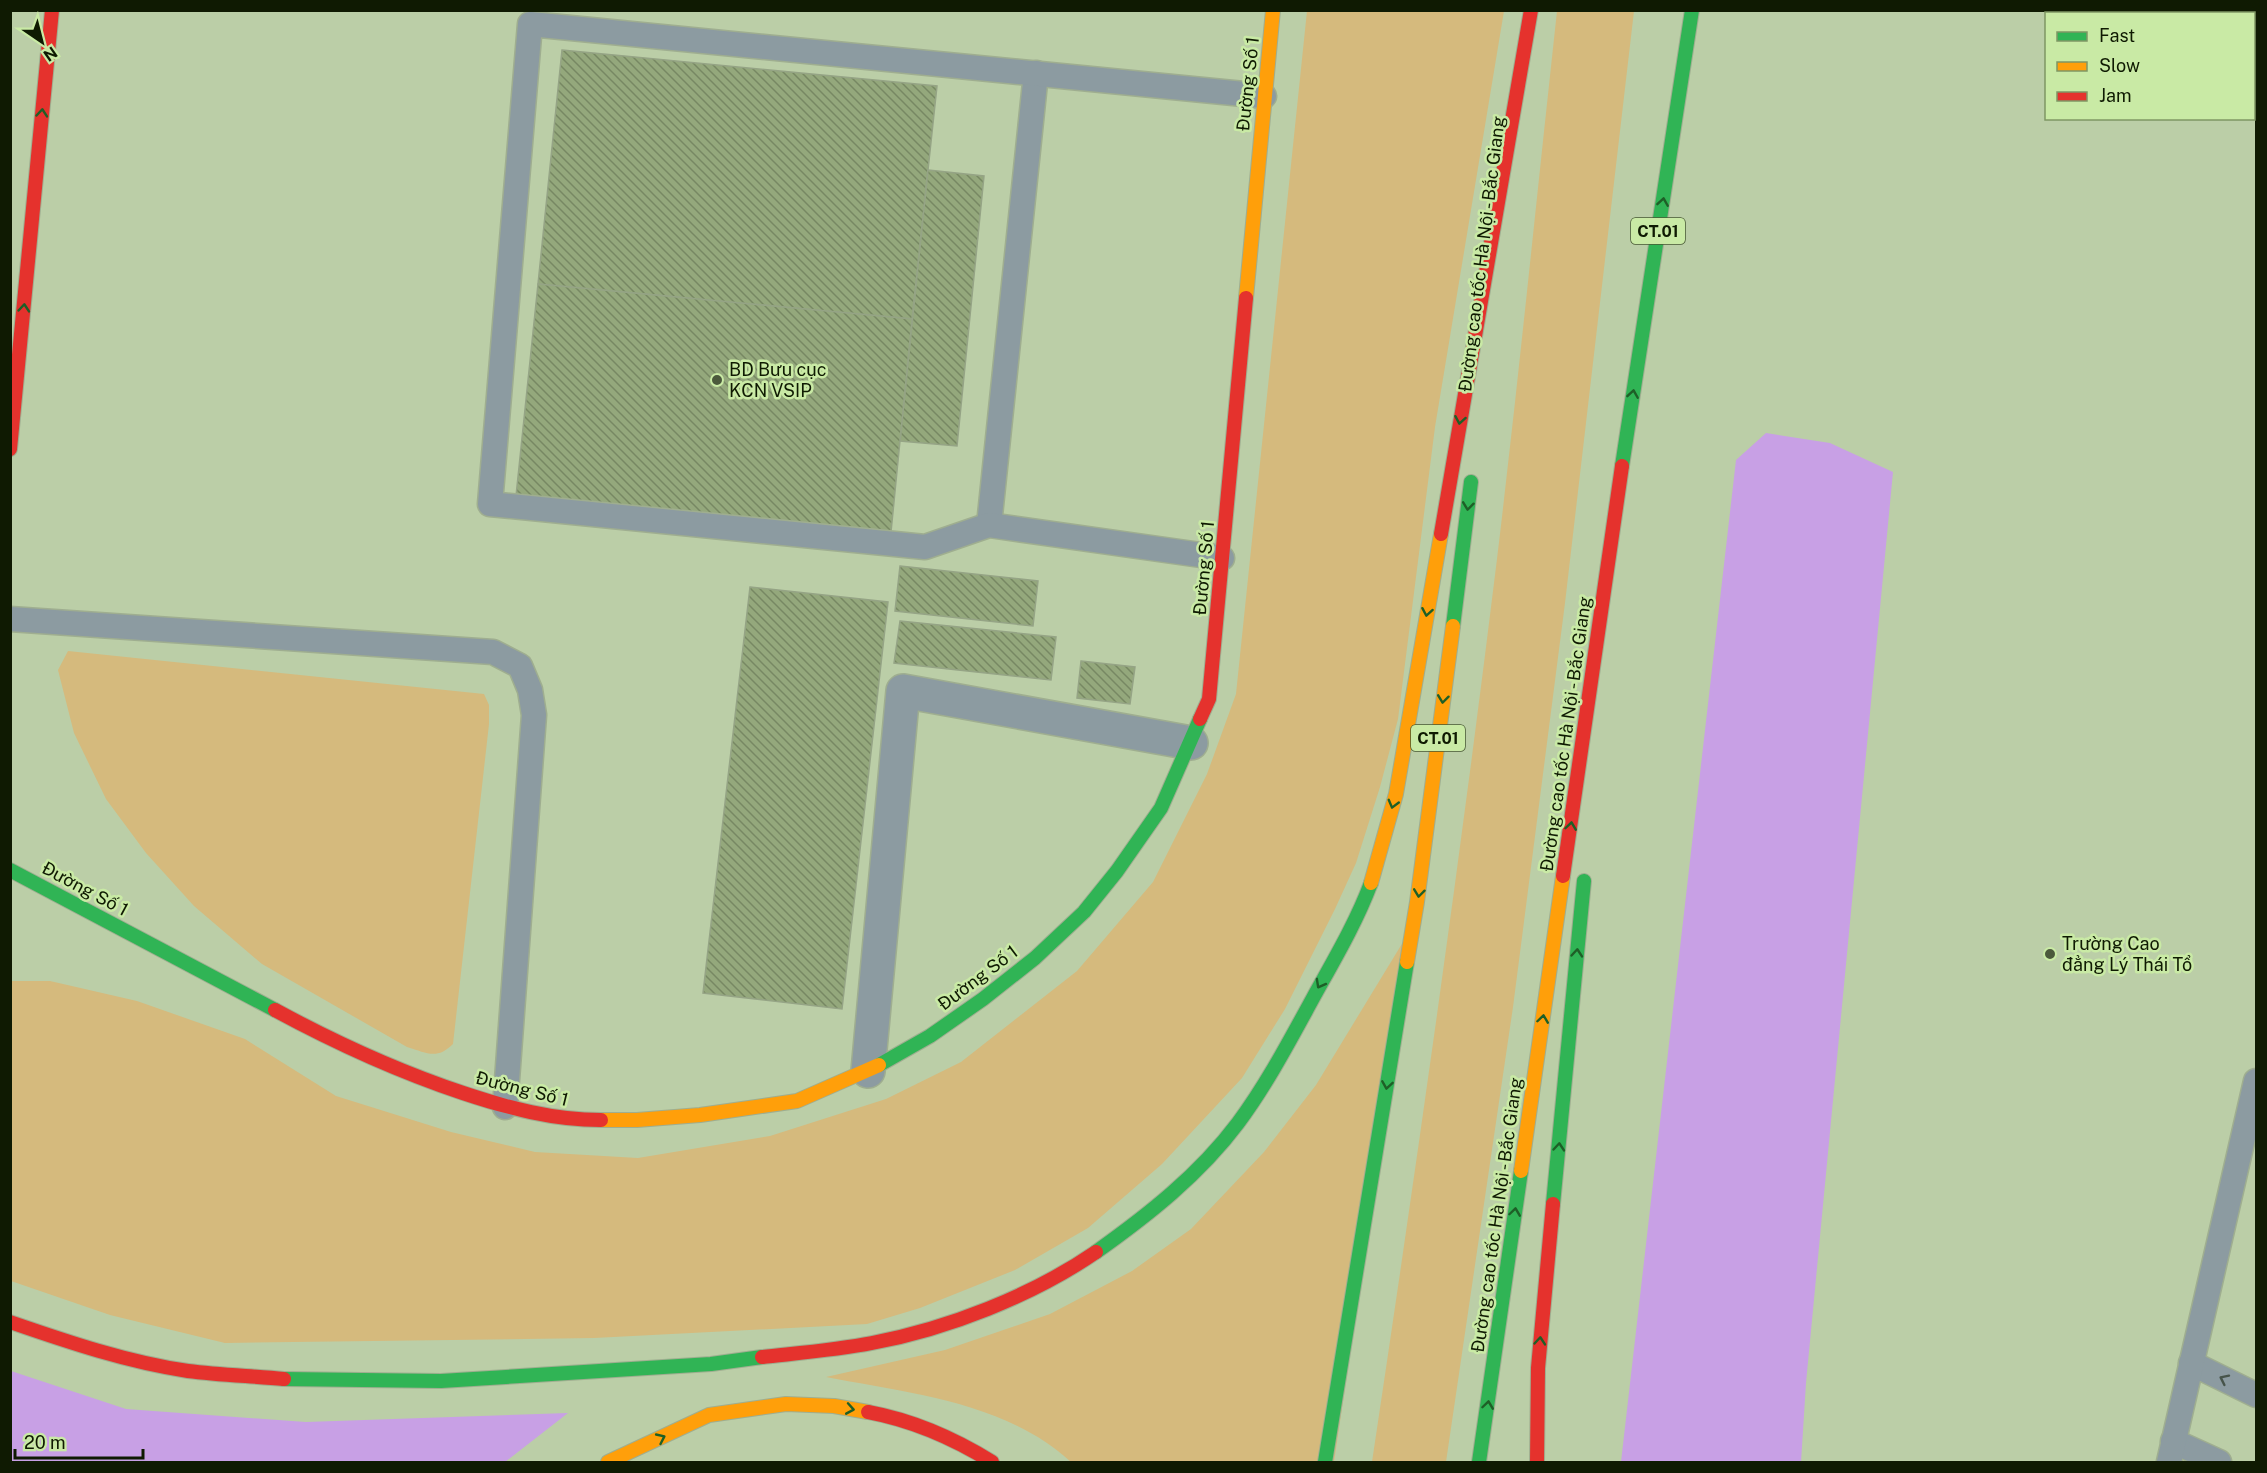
<svg xmlns="http://www.w3.org/2000/svg" width="2267" height="1473" font-family="'Public Sans',sans-serif">
	<style>
		.green { fill: #d5ba7d }
		.water { fill: #c8a0e5 }
		.building { fill: url(#building-back-hatch); stroke: #95a485; stroke-width: 1.5 }
		.lines { fill: none; stroke-linecap: round; stroke-linejoin: round }
		.lane-casing { stroke: #9fae90; stroke-width: 27 }
		.street-casing { stroke: #9fae90; stroke-width: 36 }
		.fast-casing { stroke: #9fae90; stroke-width: 16 }
		.slow-casing { stroke: #9fae90; stroke-width: 16 }
		.jam-casing { stroke: #9fae90; stroke-width: 16 }
		.lane { stroke: #8c9ba1; stroke-width: 24 }
		.street { stroke: #8c9ba1; stroke-width: 33 }
		.fast { stroke: #30b455; stroke-width: 14 }
		.slow { stroke: #ff9f0a; stroke-width: 14 }
		.jam { stroke: #e5322d; stroke-width: 14 }
		.oneway { stroke: #1e5f27 }
		.oneway2 { stroke: #47544a }
		.poi-dot { fill: #4b593c; stroke: #c9eaa5; stroke-width: 2 }
		.labels { text-anchor: middle; stroke-width: 5; stroke-linejoin: round; paint-order: stroke }
		.shield { fill: #c9eaa5; stroke: #475833; stroke-width: 1.5 }
		.shield-label { font-size: 16px; font-weight: bold; fill: #0f1a02 }
		.street-label { font-size: 18px; fill: #0f1a02; stroke: #c9eaa5 }
		.poi-label { font-size: 18px; fill: #0f1a02; stroke: #c9eaa5; text-anchor: start }
	</style>
	<defs>
		<pattern id="building-back-hatch" width="6" height="6" patternUnits="userSpaceOnUse" patternTransform="scale(1.5)"><rect width="6" height="6" fill="#94a87c"/><path d="M-1 5l2 2M0 0l6 6M5-1l2 2" fill="none" stroke="#778863"/></pattern>
	</defs>
	<rect width="100%" height="100%" fill="#bbcea7"/>
	<g class="green">
		<path d="M1307 11H1504L1435 427 1398 719 1380 787 1356 863 1335 909 1285 1009 1242 1078 1162 1164 1088 1228 1015 1270 920 1308 867 1324 594 1338 225 1343 110 1315 11 1281V981H50L137 1001 245 1039 336 1096 451 1132 535 1152 638 1158 770 1136 886 1099 961 1062 1077 971 1153 882 1207 774 1236 694Z"/>
		<path d="M1557 11H1634L1565 603 1513 1007 1446 1462H1372C1417 1162 1460 861 1497 559 1519 376 1537 193 1557 11Z"/>
		<path d="M68 651 484 694 489 705V724L453 1044C437 1060 427 1053 407 1047L262 964 194 906 146 853 106 799 74 733 58 670Z"/>
		<path d="M1414 924 1334 1462H1071C1006 1402 909 1393 826 1377L945 1350 1050 1314 1132 1271 1191 1229 1264 1152 1316 1085Z"/>
	</g>
	<g class="water">
		<path d="M1766 433 1830 443 1893 472 1806 1383 1801 1462H1621L1736 460Z"/>
		<path d="M11 1371 126 1409 306 1422 568 1413 505 1462H11Z"/>
	</g>
	<g class="building">
		<path d="M562 50 937 86 912 319 538 284Z"/>
		<path d="M928 170 984 176 957 446 900 441Z"/>
		<path d="M538 284 912 319 891 532 516 496Z"/>
		<path d="M900 566 1038 581 1033 626 895 611Z"/>
		<path d="M750 587 888 602 842 1009 703 993Z"/>
		<path d="M900 621 1056 637 1051 680 894 663Z"/>
		<path d="M1081 661 1135 667 1130 704 1077 698Z"/>
	</g>
	<g class="lines">
		<defs>
			<g id="lane">
				<path d="M989 525 1036 73"/>
				<path d="M1222 558 989 525 925 547 490 504 530 24 1264 96"/>
				<path d="M10 619 493 652 520 666 530 690 534 715 505 1107"/>
				<path d="M2191 1363 2256 1395"/>
				<path d="M2173 1441 2219 1462"/>
				<path d="M2169 1462 2256 1081"/>
			</g>
			<path id="street" d="M868 1071 903 691 1191 743"/>
			<g id="fast">
				<path d="M1622 466 1692 10"/>
				<path d="M1453 626 1471 482"/>
				<path d="M10 870 275 1010"/>
				<path d="M879 1065 930 1036 983 999 1035 958 1084 912 1117 871 1161 808 1200 719"/>
				<path d="M1553 1204 1584 881"/>
				<path d="M1096 1252C1148 1215 1199 1175 1238 1123 1267 1084 1290 1040 1313 998 1334 960 1356 923 1371 883"/>
				<path d="M284 1379 441 1381 711 1364 762 1357"/>
				<path d="M1325 1462 1407 962"/>
				<path d="M1479 1462 1521 1171"/>
			</g>
			<g id="slow">
				<path d="M1246 298 1273 10"/>
				<path d="M1371 883 1396 794 1441 534"/>
				<path d="M1407 962 1417 902 1453 626"/>
				<path d="M601 1120H637L700 1115 797 1101 879 1065"/>
				<path d="M1521 1171 1563 876"/>
				<path d="M608 1462 709 1415 786 1404 834 1406 868 1412"/>
			</g>
			<g id="jam">
				<path d="M10 449 52 10"/>
				<path d="M1441 534 1531 10"/>
				<path d="M1200 719 1209 699 1246 298"/>
				<path d="M1563 876 1622 466"/>
				<path d="M275 1010C336 1043 397 1071 463 1093 508 1108 553 1120 601 1120"/>
				<path d="M10 1322C68 1342 127 1362 188 1371 219 1375 252 1376 284 1379"/>
				<path d="M762 1357C798 1353 836 1350 872 1343 947 1329 1032 1296 1096 1252"/>
				<path d="M868 1412C911 1420 955 1439 992 1462"/>
				<path d="M1537 1462 1538 1368 1553 1204"/>
			</g>
		</defs>
		<use href="#lane" class="lane-casing"/>
		<use href="#street" class="street-casing"/>
		<use href="#fast" class="fast-casing"/>
		<use href="#slow" class="slow-casing"/>
		<use href="#jam" class="jam-casing"/>
		<use href="#lane" class="lane"/>
		<use href="#street" class="street"/>
		<use href="#fast" class="fast"/>
		<use href="#slow" class="slow"/>
		<use href="#jam" class="jam"/>
	</g>
	<defs><path id="oneway-chevron" d="M-2-3.5L2.5 0L-2 3.5" fill="none" stroke-width="1.6" stroke-linecap="round" stroke-linejoin="round" transform="scale(1.5)"/></defs>
	<g class="oneway">
		<use href="#oneway-chevron" transform="translate(42 113) rotate(-85)"/>
		<use href="#oneway-chevron" transform="translate(1663 202) rotate(-81)"/>
		<use href="#oneway-chevron" transform="translate(24 308) rotate(-85)"/>
		<use href="#oneway-chevron" transform="translate(1633 394) rotate(-81)"/>
		<use href="#oneway-chevron" transform="translate(1460 420) rotate(100)"/>
		<use href="#oneway-chevron" transform="translate(1468 506) rotate(97)"/>
		<use href="#oneway-chevron" transform="translate(1427 612) rotate(100)"/>
		<use href="#oneway-chevron" transform="translate(1443 699) rotate(97)"/>
		<use href="#oneway-chevron" transform="translate(1393 804) rotate(105)"/>
		<use href="#oneway-chevron" transform="translate(1571 826) rotate(-82)"/>
		<use href="#oneway-chevron" transform="translate(1419 893) rotate(97)"/>
		<use href="#oneway-chevron" transform="translate(1577 953) rotate(-85)"/>
		<use href="#oneway-chevron" transform="translate(1320 984) rotate(119)"/>
		<use href="#oneway-chevron" transform="translate(1543 1019) rotate(-82)"/>
		<use href="#oneway-chevron" transform="translate(1387 1085) rotate(99)"/>
		<use href="#oneway-chevron" transform="translate(1559 1147) rotate(-85)"/>
		<use href="#oneway-chevron" transform="translate(1515 1212) rotate(-82)"/>
		<use href="#oneway-chevron" transform="translate(1540 1341) rotate(-85)"/>
		<use href="#oneway-chevron" transform="translate(1488 1405) rotate(-82)"/>
		<use href="#oneway-chevron" transform="translate(850 1409) rotate(10)"/>
		<use href="#oneway-chevron" transform="translate(661 1438) rotate(-25)"/>
	</g>
	<use class="oneway2" href="#oneway-chevron" transform="translate(2224 1379) rotate(-154)"/>
	<g class="poi-dot">
		<circle cx="717" cy="380" r="6"/>
		<circle cx="2050" cy="954" r="6"/>
	</g>
	<g class="labels">
		<g class="shield">
			<rect x="1631" y="218" width="54" height="26" rx="4.5"/>
			<rect x="1411" y="725" width="54" height="26" rx="4.5"/>
		</g>
		<g class="shield-label">
			<text x="1658" y="237">CT.01</text>
			<text x="1438" y="744">CT.01</text>
		</g>
		<g class="street-label">
			<text transform="translate(1248 84) rotate(-84)" y="6">Đường Số 1</text>
			<text transform="translate(1482 254) rotate(-83)" y="6">Đường cao tốc Hà Nội - Bắc Giang</text>
			<text transform="translate(1204 568) rotate(-85)" y="6">Đường Số 1</text>
			<text transform="translate(1566 734) rotate(-82)" y="6">Đường cao tốc Hà Nội - Bắc Giang</text>
			<text transform="translate(85 889) rotate(28)" y="6">Đường Số 1</text>
			<text transform="translate(978 978) rotate(-37)" y="6">Đường Số 1</text>
			<text transform="translate(522 1089) rotate(14)" y="6">Đường Số 1</text>
			<text transform="translate(1497 1215) rotate(-82)" y="6">Đường cao tốc Hà Nội - Bắc Giang</text>
		</g>
		<g class="poi-label">
			<text x="729" y="376">BD Bưu cục<tspan x="729" dy="21">KCN VSIP</tspan></text>
			<text x="2062" y="950">Trường Cao<tspan x="2062" dy="21">đẳng Lý Thái Tổ</tspan></text>
		</g>
	</g>
	<rect width="2267" height="1473" fill="none" stroke="#0f1a02" stroke-width="24"/>
	<rect x="2045" y="12" width="210" height="108" fill="#c9eaa5" stroke="#7f9764" stroke-width="1.5"/>
	<rect x="2057" y="32" width="30" height="9" fill="#30b455" stroke="#7f9764" stroke-width="1.5"/>
	<text x="2099" y="42" font-size="18" fill="#0f1a02">Fast</text>
	<rect x="2057" y="62" width="30" height="9" fill="#ff9f0a" stroke="#7f9764" stroke-width="1.5"/>
	<text x="2099" y="72" font-size="18" fill="#0f1a02">Slow</text>
	<rect x="2057" y="92" width="30" height="9" fill="#e5322d" stroke="#7f9764" stroke-width="1.5"/>
	<text x="2099" y="102" font-size="18" fill="#0f1a02">Jam</text>
	<g transform="translate(42 42) rotate(145)" stroke="#c9eaa5" stroke-width="4.5" paint-order="stroke">
	<path d="M0-4.5L10 22L0 15L-10 22Z" fill="#0f1a02"/>
	<text y="-9" font-size="16" font-weight="bold" text-anchor="middle" fill="#0f1a02">N</text>
	</g>
	<path d="M15 1449v9h128v-9" fill="none" stroke="#0f1a02" stroke-width="3"/>
	<text x="24" y="1449" font-size="18" fill="#0f1a02" stroke="#c9eaa5" stroke-width="4.5" paint-order="stroke">20 m</text>
</svg>
